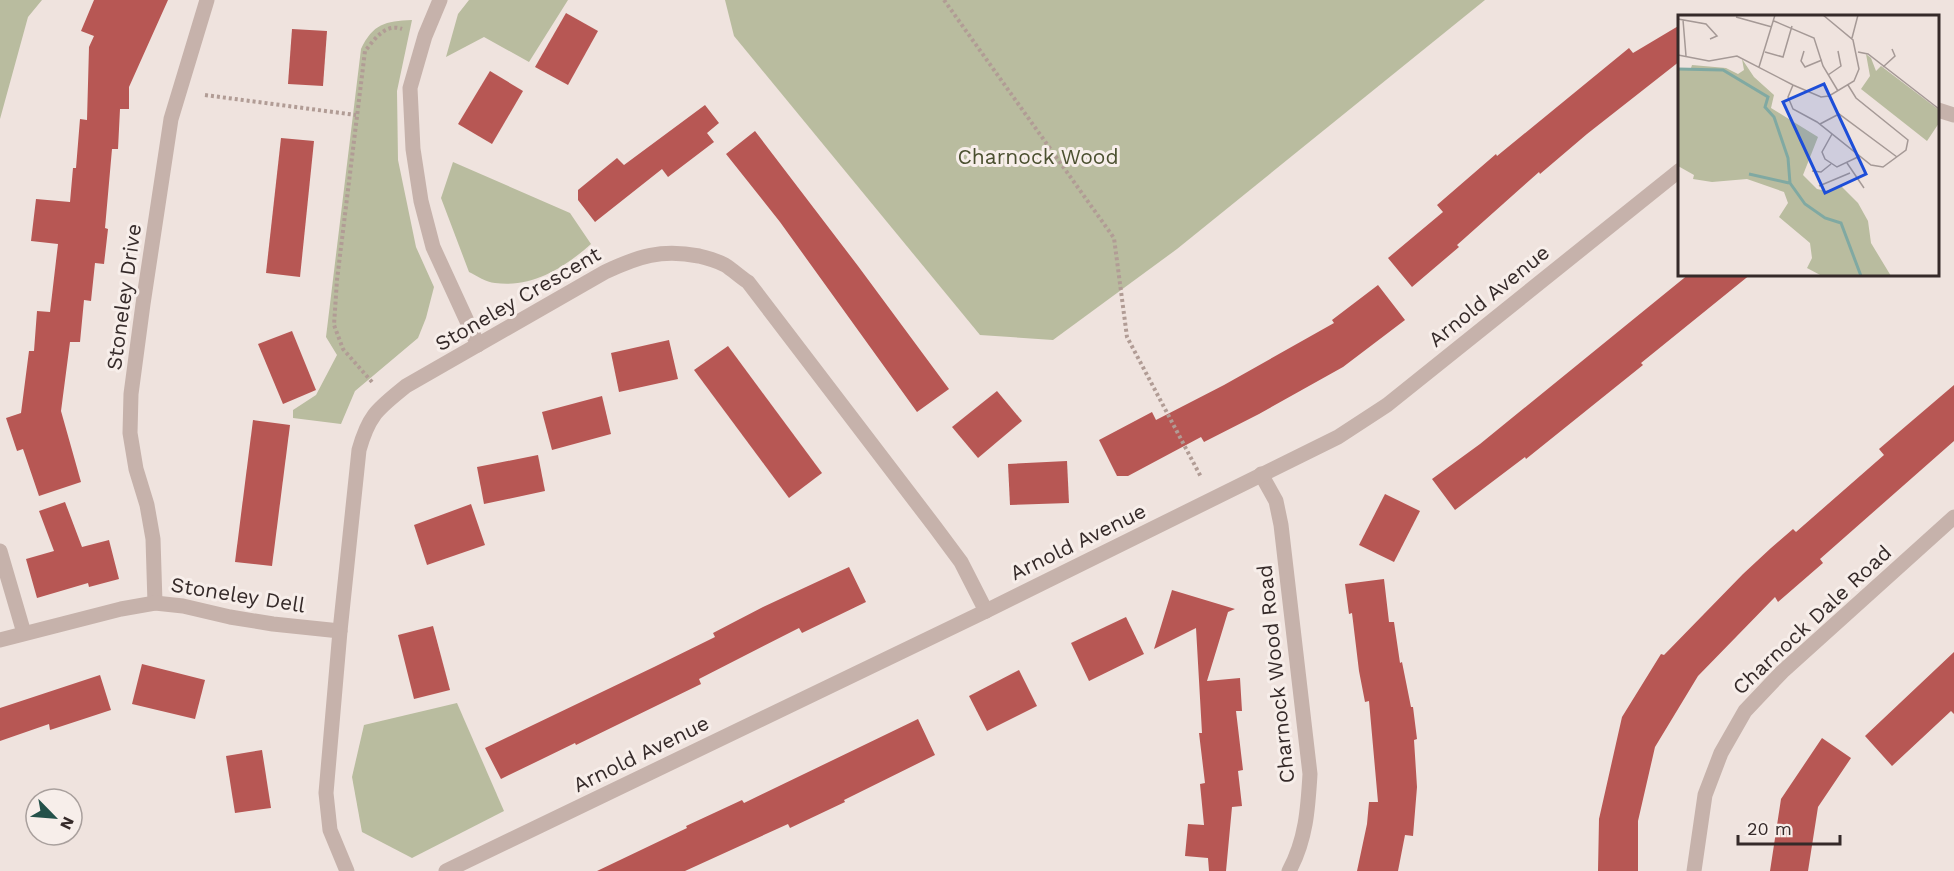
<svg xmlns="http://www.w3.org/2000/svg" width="1954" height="871" font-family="'Work Sans',sans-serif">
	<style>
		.green { fill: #b9bc9f }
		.building { fill: #b75754 }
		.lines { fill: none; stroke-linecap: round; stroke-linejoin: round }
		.path { stroke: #b19c95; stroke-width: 4; stroke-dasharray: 3 3; stroke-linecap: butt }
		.minor { stroke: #c6b2ab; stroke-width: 15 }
		.labels { text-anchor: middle; stroke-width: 6; stroke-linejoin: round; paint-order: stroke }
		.park-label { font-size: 21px; fill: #4b5030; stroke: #f7eeea }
		.street-label { font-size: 21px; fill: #352a29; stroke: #f7eeea }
		.inset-river { fill: none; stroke: #80a9a2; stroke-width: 3 }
		.inset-road { fill: none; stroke: #a59996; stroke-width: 1.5 }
		.view { fill: #1d4ed8; fill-opacity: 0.15; stroke: #1d4ed8; stroke-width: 3 }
		.inset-edge { fill: none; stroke: #352a29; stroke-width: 3 }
	</style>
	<rect width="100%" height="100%" fill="#efe3de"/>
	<g class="green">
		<path d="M0 0H42L28 17 0 119Z"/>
		<path d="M469 0H568L529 62 484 37 446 57 458 14Z"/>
		<path d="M725 0H1485L1177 249 1053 340 980 335 734 36Z"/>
		<path d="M412 20 397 91 398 160 416 247 434 287 426 318 418 338 355 391 341 424 293 418V410L316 395 337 355 326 337 361 49C373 24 385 21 412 20Z"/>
		<path d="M453 162 570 213 591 244C564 268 532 288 495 283 486 282 477 276 469 272L441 198Z"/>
		<path d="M457 703 504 811 412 858 362 832 352 777 364 725Z"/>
	</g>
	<g class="building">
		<path d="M94 0H168L129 87V109H120L118 149H112L105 228 108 229 104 264 95 263 91 301 84 300 80 342H70L61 411 81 482 39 496 23 449 17 451 6 418 21 413 29 351H34L37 311 50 312 58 244 31 241 36 199 70 202 73 168H76L80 119 87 120 89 47 94 36 81 31Z"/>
		<path d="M566 13 598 31 568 85 535 67Z"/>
		<path d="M1680 25V61L1587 134 1540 174 1539 172 1457 245 1459 247 1412 287 1388 258 1443 212 1437 205 1496 154 1497 156 1629 48 1633 53Z"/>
		<path d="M292 29 327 31 323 86 288 84Z"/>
		<path d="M490 71 523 91 492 144 458 124Z"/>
		<path d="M705 105 719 123 707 133 714 142 668 177 662 169 595 222 578 200V190L617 158 624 165Z"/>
		<path d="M755 131 858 266 949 389 917 412 780 222 726 154Z"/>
		<path d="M281 138 314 141 300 277 266 273Z"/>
		<path d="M1689 274H1751L1641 363 1643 365 1526 459 1525 457 1455 510 1432 479 1480 444Z"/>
		<path d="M1378 285 1405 320 1343 367 1259 414 1204 442 1201 437 1128 476H1117L1099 440 1152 412 1156 420 1224 385 1334 323 1332 320Z"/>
		<path d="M292 331 316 390 283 404 258 344Z"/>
		<path d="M669 340 678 379 619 392 611 353Z"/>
		<path d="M728 346 822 473 789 498 694 370Z"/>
		<path d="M1954 385V441L1820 559 1823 563 1778 602 1775 597 1698 676 1655 747 1638 821V871H1598L1599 819 1622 717 1661 654 1664 655 1743 574 1771 548 1793 529 1796 532 1884 455 1879 449Z"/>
		<path d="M997 391 1022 421 978 458 952 427Z"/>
		<path d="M602 396 611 434 552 450 542 412Z"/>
		<path d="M253 420 290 425 272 566 235 562Z"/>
		<path d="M538 455 545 491 484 504 477 467Z"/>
		<path d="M1067 461 1069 503 1010 505 1008 464Z"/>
		<path d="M1385 494 1420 511 1394 562 1359 545Z"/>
		<path d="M65 502 82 547 109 540 119 579 89 587 88 583 37 598 26 559 54 551 39 511Z"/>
		<path d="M471 504 485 545 427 565 414 525Z"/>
		<path d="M849 567 866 602 802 633 799 628 699 679 701 684 576 745 575 743 501 779 485 748 654 667 715 637 713 633 763 607Z"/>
		<path d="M1384 579 1389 622H1394L1400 663 1402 662 1411 707H1413L1417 739 1414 740 1417 787 1413 836 1405 835 1398 871H1357L1367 824 1369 802H1378L1369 701 1365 702 1359 671 1352 613 1349 614 1345 584Z"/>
		<path d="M1172 590 1235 609 1228 612 1207 681 1240 678 1242 711H1236L1243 770 1238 771 1242 806 1232 807 1226 871H1209L1208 858 1185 856 1188 824 1204 825 1200 784 1205 783 1199 733H1202L1196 628 1154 649Z"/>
		<path d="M1126 617 1144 654 1089 681 1071 643Z"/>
		<path d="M433 626 450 690 414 699 398 635Z"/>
		<path d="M1954 652V714L1951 711 1892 766 1865 736Z"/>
		<path d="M142 664 205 680 195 719 132 704Z"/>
		<path d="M1019 670 1037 706 987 731 969 696Z"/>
		<path d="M100 675 111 710 50 730 49 724 0 741V708Z"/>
		<path d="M918 719 935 755 844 800 845 802 790 828 788 824 685 871H597L687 828 686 826 742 800 744 803Z"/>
		<path d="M1822 738 1851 758 1818 807 1808 871H1770L1781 799Z"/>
		<path d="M262 750 271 808 235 813 226 756Z"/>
	</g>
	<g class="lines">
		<g class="path">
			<path d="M944 0 1114 238 1127 337 1201 477"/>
			<path d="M205 95 356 115"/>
			<path d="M372 382 343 349 334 325 337 280 365 51C375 39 385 23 402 29"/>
		</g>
		<g class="minor">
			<path d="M440 0 425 36 410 88 413 149 421 201 433 247 478 345"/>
			<path d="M1938 110 1954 115"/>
			<path d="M1261 474 1276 501 1281 525 1310 774C1308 808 1306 840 1289 871"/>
			<path d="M0 551 24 633"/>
			<path d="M155 603 153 539 147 505 136 469 130 433 131 394 143 304 171 119 207 0"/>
			<path d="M0 640 121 609 155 603 183 606 230 617 273 624 340 631"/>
			<path d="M347 871 330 830 326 793 340 631 359 450C369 414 378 409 406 386L605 272C639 256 661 249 699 256 707 258 718 261 725 265 733 270 740 277 748 282L935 527 961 562 986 611"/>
			<path d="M446 871 986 611 1338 437 1387 405 1680 170"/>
			<path d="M1694 871 1705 795 1721 753 1745 711 1782 672 1954 517"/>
		</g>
	</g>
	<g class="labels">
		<g class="park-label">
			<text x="1038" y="164">Charnock Wood</text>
		</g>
		<g class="street-label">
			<text transform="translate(1489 296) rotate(-39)" y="7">Arnold Avenue</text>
			<text transform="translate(124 297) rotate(-82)" y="7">Stoneley Drive</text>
			<text transform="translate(518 299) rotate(-30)" y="7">Stoneley Crescent</text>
			<text transform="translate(1078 542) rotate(-26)" y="7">Arnold Avenue</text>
			<text transform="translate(238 595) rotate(9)" y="7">Stoneley Dell</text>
			<text transform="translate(1812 620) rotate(-43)" y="7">Charnock Dale Road</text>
			<text transform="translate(1276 674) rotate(-96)" y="7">Charnock Wood Road</text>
			<text transform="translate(641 754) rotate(-26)" y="7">Arnold Avenue</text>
		</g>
	</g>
	<g transform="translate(1678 15)">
		<rect width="261" height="261" fill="#efe3de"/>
		<path d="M188 39 193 43 198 56 203 51 261 95V108L249 126 183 74 192 61ZM64 44 76 62 96 80 93 93 140 122 125 160 139 174 148 176 163 171 180 188 190 206 193 228 213 261H144L129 253 134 243 132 228 101 202 110 188 106 177 69 164 34 167 15 164 16 160 0 151V53H13L14 50 48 53 60 59 66 55Z" fill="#b9bc9f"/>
		<path class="inset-river" d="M0 54 45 55 90 82 87 92 96 102 110 143 112 168 127 189 147 203 163 208 183 261M71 159 111 168"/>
		<path class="inset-road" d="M58 2 94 12M0 4 28 9 39 21 32 24M5 5 8 41M96 6 136 23 145 51 160 76M174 23 180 0M126 36 123 46 127 52 144 45M87 37 105 42 114 11M180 37 190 39 261 94M0 40 31 46 59 41 115 70 143 82 151 81 176 66 181 54 175 25 145 0M81 52 97 0M205 52 217 41 214 34M150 60 163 51 160 36M115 70 110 82 115 94 139 107 193 150 205 152 228 135 230 125 178 83 170 70M142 109 161 99 219 142M154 119 144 137 147 144 159 152 182 141M169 148 186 173M134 156 143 157 153 149M141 171 172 158"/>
		<path class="view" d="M146 69 188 159 147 178 105 87Z"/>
		<rect width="261" height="261" class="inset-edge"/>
	</g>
	<g transform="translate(54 817) rotate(115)"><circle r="28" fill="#f7eeea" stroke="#a9a09d" stroke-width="1.5"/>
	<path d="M0-4.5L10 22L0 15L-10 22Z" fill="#24514a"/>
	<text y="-9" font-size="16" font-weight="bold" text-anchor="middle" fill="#352a29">N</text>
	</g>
	<path d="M1738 835v9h102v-9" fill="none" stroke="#352a29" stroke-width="3"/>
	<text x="1747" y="835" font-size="18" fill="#352a29" stroke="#f7eeea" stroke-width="4.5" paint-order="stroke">20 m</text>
</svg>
